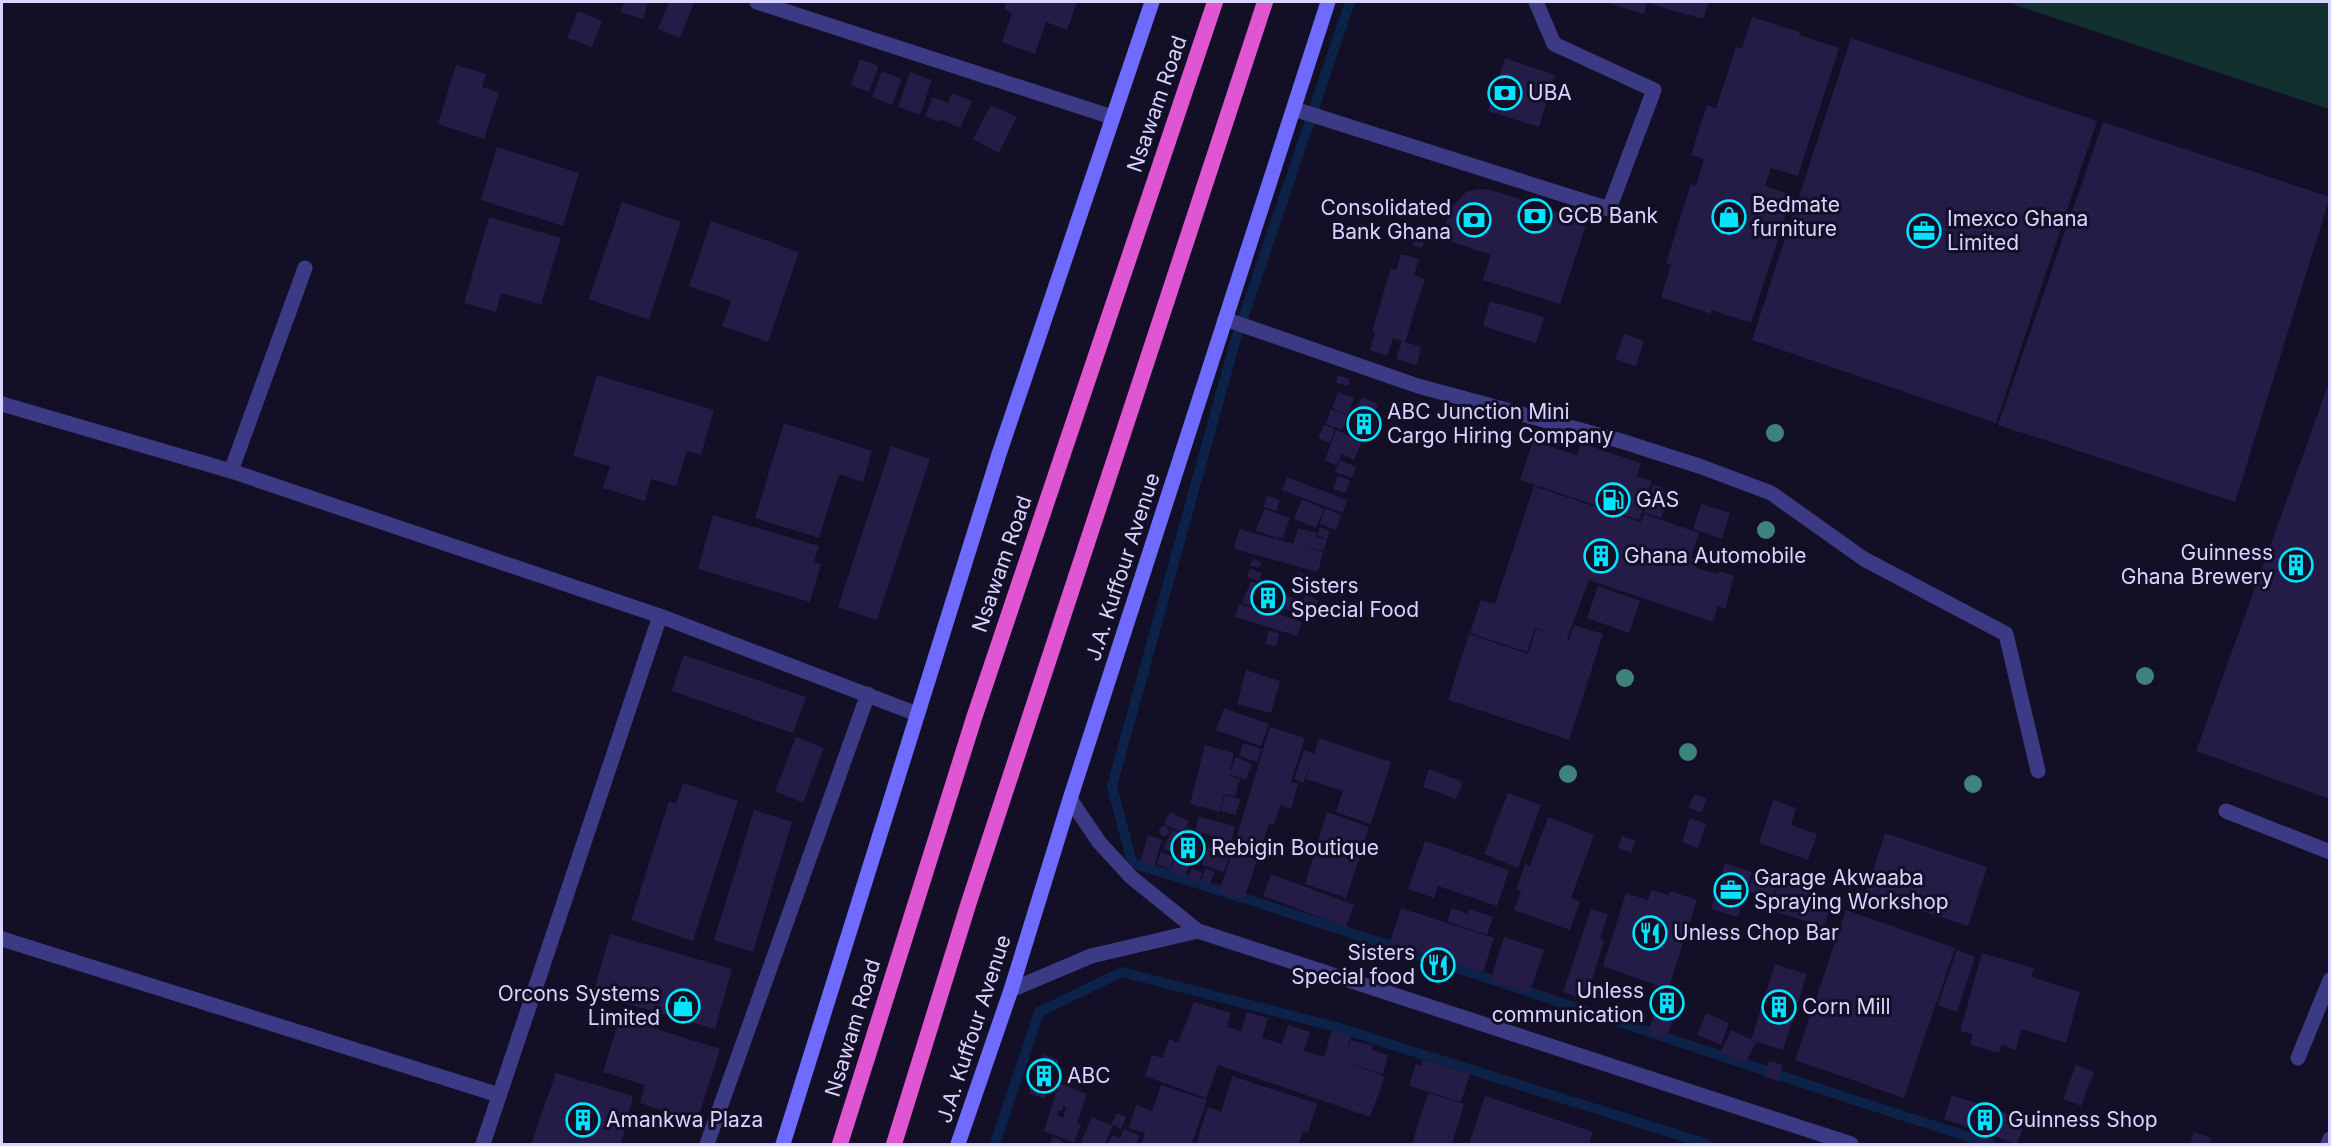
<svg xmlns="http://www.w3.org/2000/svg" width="2331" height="1146" font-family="Inter,sans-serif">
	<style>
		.green { fill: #12302f }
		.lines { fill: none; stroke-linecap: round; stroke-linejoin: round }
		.stream { stroke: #0c2248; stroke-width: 10 }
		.building { fill: #241b47; fill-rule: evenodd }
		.service { stroke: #3d3a85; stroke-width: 15 }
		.minor { stroke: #3d3a85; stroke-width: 15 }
		.secondary { stroke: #6f6bff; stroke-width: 15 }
		.trunk { stroke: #e055d1; stroke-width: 16 }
		.tree { fill: #3d827b }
		.labels { text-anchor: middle; stroke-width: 6; stroke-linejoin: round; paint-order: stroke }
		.poi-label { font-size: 21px; fill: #d9d4ff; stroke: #130f26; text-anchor: start }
		.street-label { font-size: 21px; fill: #d9d4ff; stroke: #130f26 }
	</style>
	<rect width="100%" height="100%" fill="#130f26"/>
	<path class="green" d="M2006 2H2329V109Z"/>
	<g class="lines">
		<g class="stream">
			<path d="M1350 2 1235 342 1112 786 1132 863C1420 952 1704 1053 1991 1144"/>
			<path d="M995 1144 1039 1012 1122 972 1336 1027 1707 1144"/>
		</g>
	</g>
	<g class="building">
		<path d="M624 2H648L643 19 620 12Z"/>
		<path d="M669 2 694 3 680 38 658 29Z"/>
		<path d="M1006 2H1077L1067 30 1046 22 1035 54 1002 42 1012 13 1004 9Z"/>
		<path d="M1604 2H1709L1703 19 1647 3 1644 14Z"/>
		<path d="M578 11 602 21 592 47 567 38Z"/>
		<path d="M1752 17 1800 32 1799 35 1839 48 1798 176 1771 168 1765 186 1792 195 1751 323 1711 310V314L1661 297 1671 265 1666 263 1691 184 1696 186 1704 159 1691 155 1707 105 1716 108 1736 47 1742 49Z"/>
		<path d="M1851 38 2097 121 1996 423 1752 340Z"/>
		<path d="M1505 58 1555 75 1539 127 1488 111Z"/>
		<path d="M860 59 879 66 869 92 851 85Z"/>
		<path d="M456 65 486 74 482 87 499 93 484 139 438 124Z"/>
		<path d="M882 71 902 79 892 105 872 97Z"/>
		<path d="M910 72 932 80 920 115 898 107Z"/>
		<path d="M952 93 972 101 960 128 940 119 939 122 925 116 933 97 948 103Z"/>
		<path d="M991 105 1017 117 999 153 973 139Z"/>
		<path d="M2103 122 2330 197 2235 502 1998 425Z"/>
		<path d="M497 147 579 173 563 226 481 200Z"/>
		<path d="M1478 189 1492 190 1587 222 1560 304 1483 280 1491 255 1441 238 1451 208 1466 192Z"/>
		<path d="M622 202 681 222 649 320 589 299Z"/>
		<path d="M489 217 561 238 541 304 501 293 496 312 464 303Z"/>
		<path d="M711 221 799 252 768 342 722 326 731 301 689 286Z"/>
		<path d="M1416 233 1426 237 1422 248 1412 245Z"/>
		<path d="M1401 254 1419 259 1414 275 1425 279 1405 342 1421 347 1417 365 1396 359 1402 341 1393 338 1387 356 1370 350 1375 332 1372 331 1391 268 1396 270Z"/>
		<path d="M1490 301 1544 317 1536 343 1483 326Z"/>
		<path d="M1624 334 1644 341 1636 366 1615 359Z"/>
		<path d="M597 375 714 410 701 455 687 451 676 486 651 479 645 501 603 488 610 466 573 456Z"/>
		<path d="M1338 375 1350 379 1348 386 1336 383Z"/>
		<path d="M2330 380V799L2196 751Z"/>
		<path d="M1338 392 1354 398 1348 415 1332 408Z"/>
		<path d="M1362 397 1378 404 1373 417 1379 419 1371 438 1349 429 1357 411 1367 414 1356 410Z"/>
		<path d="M1331 409 1348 415 1342 430 1326 424Z"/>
		<path d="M784 423 872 451 863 482 839 474 819 538 755 518Z"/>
		<path d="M1324 425 1335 429 1330 443 1318 438Z"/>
		<path d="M1336 430 1362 441 1354 460 1342 454 1336 466 1325 460Z"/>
		<path d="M1533 441 1577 455 1580 443 1641 463 1637 476 1652 481 1639 520 1520 480Z"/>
		<path d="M891 446 930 459 877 620 838 607Z"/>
		<path d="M1340 460 1356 467 1352 478 1335 472Z"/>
		<path d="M1338 476 1350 480 1346 493 1333 489Z"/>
		<path d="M1287 477 1347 500 1343 513 1282 490Z"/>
		<path d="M1653 485 1662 487 1668 499 1661 518 1644 512Z"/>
		<path d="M1534 486 1641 522 1644 514 1699 533 1691 557 1698 560 1696 568 1719 574V571L1734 576 1725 609 1718 606 1713 622 1589 580 1567 639 1569 640 1574 625 1603 634 1569 740 1448 700 1469 634 1528 654 1536 629 1554 635 1535 628 1527 652 1470 633 1481 600 1495 604Z"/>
		<path d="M1267 496 1280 500 1276 511 1264 507Z"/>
		<path d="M1302 499 1324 509 1316 528 1294 519Z"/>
		<path d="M1701 504 1730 513 1722 539 1693 529Z"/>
		<path d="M1325 508 1341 515 1336 530 1320 524Z"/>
		<path d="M1264 509 1290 518 1283 538 1279 537V539L1256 530Z"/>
		<path d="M713 515 819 546 814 562 821 564 810 602 698 569Z"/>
		<path d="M1320 527 1330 531 1327 539 1317 535Z"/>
		<path d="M1298 528 1317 533 1316 538V537L1327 539 1324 551 1302 546 1323 552 1318 572 1234 549 1239 529 1293 544Z"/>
		<path d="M1253 559 1262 562 1259 568 1250 565Z"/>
		<path d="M1250 569 1262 573 1259 581 1247 577Z"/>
		<path d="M1298 572 1313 577 1308 591 1294 586Z"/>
		<path d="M1251 581 1300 601 1295 613 1280 607 1276 616 1278 614 1302 622 1297 636 1235 617 1239 604 1269 613 1242 603Z"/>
		<path d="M1598 586 1640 601 1629 633 1587 618Z"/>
		<path d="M1306 594 1319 601 1312 613 1299 607Z"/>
		<path d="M1268 631 1279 633 1276 646 1266 644Z"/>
		<path d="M684 655 806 697 793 733 672 691Z"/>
		<path d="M1246 670 1280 681 1271 713 1237 704Z"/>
		<path d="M1224 708 1269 724 1261 746 1216 730Z"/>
		<path d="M1270 727 1305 738 1291 782 1298 784 1291 809 1280 805 1274 825 1269 823 1261 850 1235 842Z"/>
		<path d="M796 737 824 748 803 803 775 791Z"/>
		<path d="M1319 738 1391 762 1371 824 1336 812 1343 791 1306 779 1311 764 1303 783 1294 779 1304 750 1314 754Z"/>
		<path d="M1243 743 1262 749 1257 762 1239 756Z"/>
		<path d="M1205 745 1234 753 1229 775 1240 779 1235 796 1224 794 1220 812 1190 804Z"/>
		<path d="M1236 757 1252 764 1246 780 1229 774Z"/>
		<path d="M1429 769 1463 782 1456 799 1423 787Z"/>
		<path d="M683 783 738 801 693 941 631 920 669 801 676 804Z"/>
		<path d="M1508 793 1541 805 1518 868 1484 854Z"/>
		<path d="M1695 794 1707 799 1701 813 1688 807Z"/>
		<path d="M1225 795 1241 799 1235 815 1221 811Z"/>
		<path d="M1773 800 1796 808 1791 825 1817 834 1808 860 1759 843Z"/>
		<path d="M754 810 792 822 753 952 714 940Z"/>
		<path d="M1170 812 1189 821 1183 833 1164 824Z"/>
		<path d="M1327 812 1369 827 1346 898 1305 884Z"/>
		<path d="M1199 817 1235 826 1231 843 1195 830Z"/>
		<path d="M1548 817 1594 835 1571 898 1580 902 1570 930 1514 910 1521 891 1516 890 1525 864 1530 866Z"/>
		<path d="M1690 818 1706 824 1698 848 1682 842Z"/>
		<circle cx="1164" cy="831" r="5"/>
		<path d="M1187 827 1202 833 1185 877 1170 871Z"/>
		<path d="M1172 830 1183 835 1175 853 1163 849Z"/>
		<path d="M1885 833 1987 867 1968 926 1866 893Z"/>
		<path d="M1148 835 1162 840 1154 867 1140 863Z"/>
		<path d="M1622 836 1636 841 1631 853 1618 848Z"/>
		<path d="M1211 838 1233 845 1224 872 1202 865Z"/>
		<path d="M1425 841 1509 870 1497 906 1438 886 1434 898 1408 889Z"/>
		<path d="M1235 843 1260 851 1244 900 1219 892Z"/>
		<path d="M1161 852 1174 857 1170 869 1157 864Z"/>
		<path d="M1725 863 1752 872 1738 917 1711 909Z"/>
		<path d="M1192 868 1203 873 1197 883 1187 878Z"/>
		<path d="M1206 868 1215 872 1210 884 1201 880Z"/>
		<path d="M1754 873 1778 881 1772 899 1748 891Z"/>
		<path d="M1271 874 1354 905 1346 927 1263 896Z"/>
		<path d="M1779 881 1833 898 1824 927 1770 910Z"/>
		<path d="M1651 890 1668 895 1670 891 1697 900 1668 990 1682 995 1674 1017 1653 1010 1661 987 1603 966 1626 893 1648 900Z"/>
		<path d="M1401 908 1494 938 1483 972 1390 942Z"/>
		<path d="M1452 908 1468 914 1469 909 1493 917 1487 935 1447 921Z"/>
		<path d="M1591 909 1608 914 1600 939 1604 941 1590 987 1586 985 1582 999 1563 992Z"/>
		<path d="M1846 910 1955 948 1904 1098 1795 1060Z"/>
		<path d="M610 934 732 969 715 1029 593 994Z"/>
		<path d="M1504 937 1544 950 1529 994 1490 981Z"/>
		<path d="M1957 950 1975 957 1957 1012 1938 1005Z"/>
		<path d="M1982 953 2034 968 2031 977 2080 992 2066 1043 2021 1029 2016 1050 2001 1045 1999 1053 1970 1045 1973 1034 1960 1031Z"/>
		<path d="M1429 957 1450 963 1447 972 1427 966Z"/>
		<path d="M1775 964 1807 974 1783 1050 1751 1040Z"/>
		<path d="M1194 1002 1231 1013 1227 1027 1241 1031 1247 1012 1268 1018 1262 1038 1282 1044 1288 1025 1310 1032 1304 1051 1324 1057 1332 1030 1351 1036 1347 1050 1351 1040 1374 1046 1372 1050 1388 1055 1383 1074 1344 1062 1385 1076 1370 1117 1218 1065 1206 1098 1145 1076 1152 1055 1163 1058 1169 1039 1178 1043Z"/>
		<path d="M1655 1012 1674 1019 1665 1040 1648 1034Z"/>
		<path d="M1706 1013 1729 1023 1721 1045 1697 1035Z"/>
		<path d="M620 1017 720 1049 697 1122 640 1103 645 1085 603 1072Z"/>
		<path d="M1731 1030 1756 1042 1745 1064 1721 1052Z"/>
		<path d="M1043 1054 1059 1060 1044 1099 1029 1093Z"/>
		<path d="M1422 1060 1470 1074 1461 1102 1409 1086 1416 1064 1421 1066Z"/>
		<path d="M1769 1061 1783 1065 1778 1081 1765 1077Z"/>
		<path d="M2076 1065 2094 1072 2081 1106 2063 1099Z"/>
		<path d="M556 1073 633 1096 621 1144H531Z"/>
		<path d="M1232 1076 1317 1104 1308 1132 1303 1131 1299 1144H1196L1208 1107 1221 1112Z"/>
		<path d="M1059 1083 1087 1094 1077 1123 1081 1125 1074 1143 1044 1131ZM1063 1106 1066 1108 1063 1118 1057 1115 1058 1110 1062 1111Z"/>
		<path d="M1161 1085 1207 1100 1192 1144H1141L1145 1133 1129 1128 1136 1105 1152 1111Z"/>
		<path d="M1428 1093 1464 1104 1452 1144H1412Z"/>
		<path d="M1952 1095 2026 1120 2017 1144 1944 1119Z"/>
		<path d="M1485 1096 1593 1132 1589 1144H1469Z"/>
		<path d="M1117 1113 1126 1117 1121 1129 1111 1124Z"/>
		<path d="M1092 1117 1113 1126 1105 1144H1080Z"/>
		<path d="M1124 1129 1140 1136 1137 1144H1108L1112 1135 1120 1138Z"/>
		<path d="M2194 1132 2211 1138 2209 1144H2190Z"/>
		<path d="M1053 1137 1063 1141 1061 1144 1050 1143Z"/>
	</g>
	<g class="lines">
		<g class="service">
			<path d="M1294 109 1609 209 1654 90 1554 44 1536 2"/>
			<path d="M231 471 305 268"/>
			<path d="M2226 811 2330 852"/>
			<path d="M2298 1058 2330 980"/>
			<path d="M707 1144 868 694"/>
			<path d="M2328 1144 2330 1139"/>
		</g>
		<g class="minor">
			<path d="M757 2 1112 117"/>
			<path d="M1225 319 1418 386 1621 441 1702 467 1771 493 1864 559 2006 634 2038 771"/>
			<path d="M2 404 231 471 660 616 917 714"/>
			<path d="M1070 799 1099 842 1131 877 1198 931 1851 1144"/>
			<path d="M2 939 499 1095"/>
			<path d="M1011 990 1091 956 1198 931"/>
			<path d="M483 1144 660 616"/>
		</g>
		<g class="secondary">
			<path d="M783 1144 999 454 1152 2"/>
			<path d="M958 1144 1011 990 1070 799 1328 2"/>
		</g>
		<g class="trunk">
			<path d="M840 1144 974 718 1215 2"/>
			<path d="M894 1144 969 902 1265 2"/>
		</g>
	</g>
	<g class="tree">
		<circle cx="1775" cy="433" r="9"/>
		<circle cx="1766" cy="530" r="9"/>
		<circle cx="2145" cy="676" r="9"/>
		<circle cx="1625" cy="678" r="9"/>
		<circle cx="1688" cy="752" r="9"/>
		<circle cx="1568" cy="774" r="9"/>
		<circle cx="1973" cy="784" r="9"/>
	</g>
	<defs>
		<symbol id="bank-ring" viewBox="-11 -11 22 22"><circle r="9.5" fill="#130f26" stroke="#00e5ff" stroke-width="1.5"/><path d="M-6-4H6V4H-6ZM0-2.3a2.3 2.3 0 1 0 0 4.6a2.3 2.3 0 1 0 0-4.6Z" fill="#00e5ff"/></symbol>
		<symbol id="shop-ring" viewBox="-11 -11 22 22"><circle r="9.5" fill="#130f26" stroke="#00e5ff" stroke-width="1.5"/><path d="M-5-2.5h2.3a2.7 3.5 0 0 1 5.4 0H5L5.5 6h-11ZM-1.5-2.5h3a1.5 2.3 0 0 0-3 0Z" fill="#00e5ff"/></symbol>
		<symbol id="office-ring" viewBox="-11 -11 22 22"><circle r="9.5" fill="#130f26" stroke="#00e5ff" stroke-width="1.5"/><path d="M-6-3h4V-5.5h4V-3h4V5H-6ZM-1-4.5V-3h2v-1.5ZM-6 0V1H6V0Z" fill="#00e5ff"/></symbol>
		<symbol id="building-ring" viewBox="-11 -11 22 22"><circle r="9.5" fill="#130f26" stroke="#00e5ff" stroke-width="1.5"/><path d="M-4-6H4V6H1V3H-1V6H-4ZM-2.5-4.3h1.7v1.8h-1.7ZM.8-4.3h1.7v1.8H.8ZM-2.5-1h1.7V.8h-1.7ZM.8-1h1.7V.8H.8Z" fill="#00e5ff"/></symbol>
		<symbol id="fuel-ring" viewBox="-11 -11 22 22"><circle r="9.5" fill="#130f26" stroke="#00e5ff" stroke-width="1.5"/><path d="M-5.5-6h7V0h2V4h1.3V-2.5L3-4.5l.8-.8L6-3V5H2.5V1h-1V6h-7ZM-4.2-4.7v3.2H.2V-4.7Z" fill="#00e5ff"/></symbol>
		<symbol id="restaurant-ring" viewBox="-11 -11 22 22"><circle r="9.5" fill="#130f26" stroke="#00e5ff" stroke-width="1.5"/><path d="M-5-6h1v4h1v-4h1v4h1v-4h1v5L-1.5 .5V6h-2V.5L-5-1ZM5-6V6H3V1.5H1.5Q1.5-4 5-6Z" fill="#00e5ff"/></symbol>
	</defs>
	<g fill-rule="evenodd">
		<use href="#bank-ring" x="1486" y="74" width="38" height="38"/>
		<use href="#bank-ring" x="1516" y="197" width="38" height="38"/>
		<use href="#shop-ring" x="1710" y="198" width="38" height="38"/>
		<use href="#bank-ring" x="1455" y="201" width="38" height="38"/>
		<use href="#office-ring" x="1905" y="212" width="38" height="38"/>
		<use href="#building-ring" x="1345" y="405" width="38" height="38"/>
		<use href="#fuel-ring" x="1594" y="481" width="38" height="38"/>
		<use href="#building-ring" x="1582" y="537" width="38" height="38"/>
		<use href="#building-ring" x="2277" y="546" width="38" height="38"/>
		<use href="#building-ring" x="1249" y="579" width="38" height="38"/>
		<use href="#building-ring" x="1169" y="829" width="38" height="38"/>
		<use href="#office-ring" x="1712" y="871" width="38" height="38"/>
		<use href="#restaurant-ring" x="1631" y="914" width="38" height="38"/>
		<use href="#restaurant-ring" x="1419" y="946" width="38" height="38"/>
		<use href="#building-ring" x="1648" y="984" width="38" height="38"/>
		<use href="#shop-ring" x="664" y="987" width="38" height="38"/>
		<use href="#building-ring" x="1760" y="988" width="38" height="38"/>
		<use href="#building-ring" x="1025" y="1057" width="38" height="38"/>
		<use href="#building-ring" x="564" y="1101" width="38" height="38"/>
		<use href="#building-ring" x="1966" y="1101" width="38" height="38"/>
	</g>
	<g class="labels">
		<g class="poi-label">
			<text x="1528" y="100">UBA</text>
			<text x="1752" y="212">Bedmate<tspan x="1752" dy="24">furniture</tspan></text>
			<text x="1451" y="215" text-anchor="end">Consolidated<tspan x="1451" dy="24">Bank Ghana</tspan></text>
			<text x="1558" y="223">GCB Bank</text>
			<text x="1947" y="226">Imexco Ghana<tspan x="1947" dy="24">Limited</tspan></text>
			<text x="1387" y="419">ABC Junction Mini<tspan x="1387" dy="24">Cargo Hiring Company</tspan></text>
			<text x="1636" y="507">GAS</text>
			<text x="2273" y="560" text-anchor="end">Guinness<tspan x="2273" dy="24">Ghana Brewery</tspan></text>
			<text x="1624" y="563">Ghana Automobile</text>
			<text x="1291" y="593">Sisters<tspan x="1291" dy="24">Special Food</tspan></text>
			<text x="1211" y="855">Rebigin Boutique</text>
			<text x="1754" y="885">Garage Akwaaba<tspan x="1754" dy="24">Spraying Workshop</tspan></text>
			<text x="1673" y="940">Unless Chop Bar</text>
			<text x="1415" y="960" text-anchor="end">Sisters<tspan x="1415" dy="24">Special food</tspan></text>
			<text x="1644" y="998" text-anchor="end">Unless<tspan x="1644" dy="24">communication</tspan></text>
			<text x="660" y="1001" text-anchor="end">Orcons Systems<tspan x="660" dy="24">Limited</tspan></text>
			<text x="1802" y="1014">Corn Mill</text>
			<text x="1067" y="1083">ABC</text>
			<text x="606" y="1127">Amankwa Plaza</text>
			<text x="2008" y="1127">Guinness Shop</text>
		</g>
		<g class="street-label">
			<text transform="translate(1157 104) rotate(-71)" y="7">Nsawam Road</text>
			<text transform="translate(1002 564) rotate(-71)" y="7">Nsawam Road</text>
			<text transform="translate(1123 567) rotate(-72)" y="7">J.A. Kuffour Avenue</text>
			<text transform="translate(853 1028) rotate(-73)" y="7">Nsawam Road</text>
			<text transform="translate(974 1029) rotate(-72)" y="7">J.A. Kuffour Avenue</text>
		</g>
	</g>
	<rect width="2331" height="1146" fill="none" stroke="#d9d4ff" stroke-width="6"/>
</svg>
